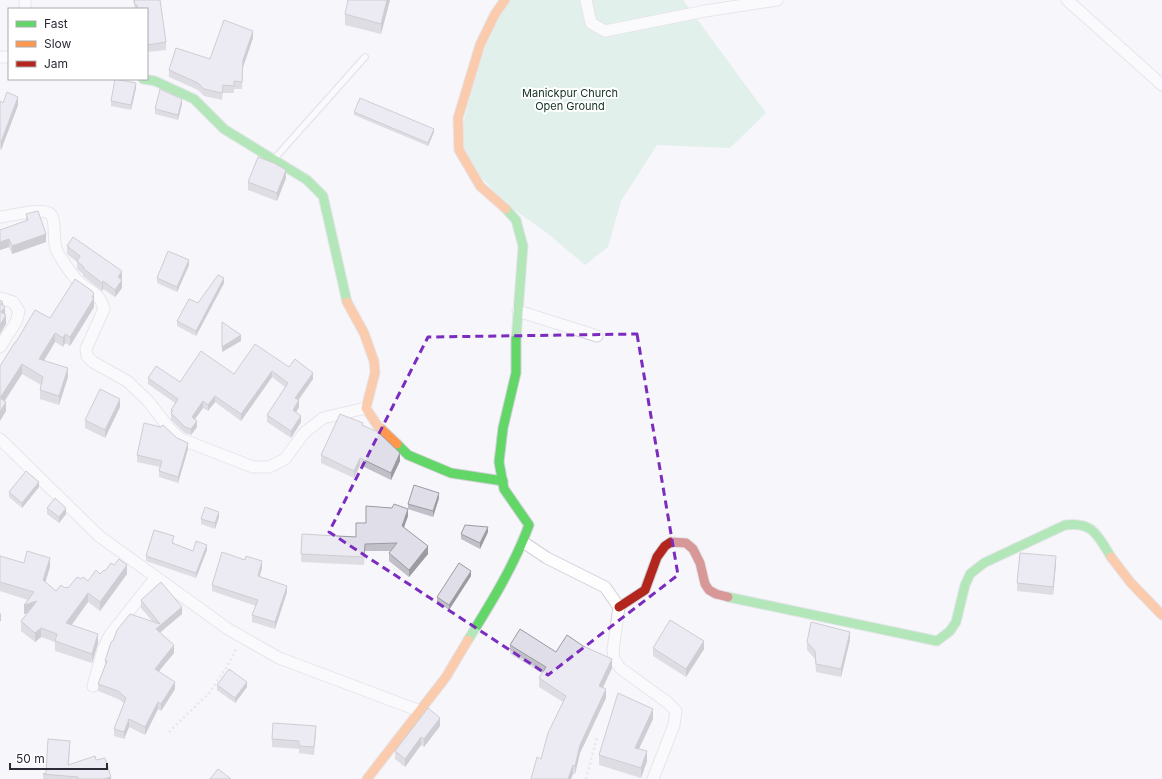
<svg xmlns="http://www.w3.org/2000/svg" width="1162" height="779" font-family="Inter,sans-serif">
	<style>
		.green { fill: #c9e9d8 }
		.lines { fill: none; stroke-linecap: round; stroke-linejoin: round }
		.lane-casing { stroke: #d1d1d9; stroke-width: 8 }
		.street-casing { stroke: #d1d1d9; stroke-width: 13 }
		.fast-casing { stroke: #d1d1d9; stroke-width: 11 }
		.slow-casing { stroke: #d1d1d9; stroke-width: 11 }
		.jam-casing { stroke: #d1d1d9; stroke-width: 11 }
		.path { stroke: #d7d7da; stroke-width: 2.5; stroke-dasharray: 2 3; stroke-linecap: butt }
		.lane { stroke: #fefefe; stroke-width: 5.5 }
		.street { stroke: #fefefe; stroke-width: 11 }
		.fast { stroke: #63d668; stroke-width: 9 }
		.slow { stroke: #ff974d; stroke-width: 9 }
		.jam { stroke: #b3261e; stroke-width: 9 }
		.wall { fill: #c1bfc8 }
		.shaded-wall { fill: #9d9ba2 }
		.building { fill: #e0dee8; stroke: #9d9ba2 }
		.marked { fill: none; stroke: #7b2cbf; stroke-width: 3; stroke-dasharray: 8 5; stroke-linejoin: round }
		.labels { text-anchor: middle; stroke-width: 4; stroke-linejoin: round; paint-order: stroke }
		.park-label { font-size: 11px; fill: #113020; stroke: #fff }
	</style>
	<rect width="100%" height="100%" fill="#f6f6fb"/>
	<path class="green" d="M508 0H683L766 113 730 148 657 145 621 201 608 247 585 265 547 233 505 203 456 150 483 48Z"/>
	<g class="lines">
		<defs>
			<path id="lane" d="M275 158 365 57"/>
			<g id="street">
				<path d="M586 0 591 23 605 31 705 11 777 0"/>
				<path d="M1067 0 1162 85"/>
				<path d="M25 9V0"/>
				<path d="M0 57H9"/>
				<path d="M0 217C10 216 41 208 49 213 58 218 51 243 58 253 64 263 71 275 80 283 92 293 99 292 104 309L86 349 87 356 93 362 127 381 148 401 170 429 181 439 253 467H269L285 459 304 433 323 418 366 408"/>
				<path d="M0 298 13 302 19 311 16 322 0 347"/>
				<path d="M518 311 597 336"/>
				<path d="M0 439 99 536 228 629 279 658 420 711"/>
				<path d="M523 542 547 558 605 587 619 607 613 650 614 659 620 668 667 702 676 711 674 725 653 779"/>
				<path d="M93 686 104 647 110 635 156 577"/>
			</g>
			<g id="fast">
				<path d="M143 79 155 81 194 99 224 129 307 180 323 196 347 302"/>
				<path d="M397 444 408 455 451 473 503 481"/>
				<path d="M728 597 937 641 950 631 956 622 965 585 970 574 984 563 1065 525C1093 521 1098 536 1111 557"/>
				<path d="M468 640C491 603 514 566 529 525L504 489 499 462 503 428 516 373V340L523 246 516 220 506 209"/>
			</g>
			<g id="slow">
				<path d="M505 0 495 14 480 45 458 118 459 150 480 186 506 209"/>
				<path d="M347 302 364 333 374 361 375 373 366 408 377 425 397 444"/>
				<path d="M1111 557 1131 583 1162 615"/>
				<path d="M367 779 446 677 468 640"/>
			</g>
			<path id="jam" d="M619 607 645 590 657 557 665 546 671 542 686 543 693 549 700 563 705 584 709 590 716 594 728 597"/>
		</defs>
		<use href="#lane" class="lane-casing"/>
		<use href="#street" class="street-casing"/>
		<use href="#fast" class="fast-casing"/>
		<use href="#slow" class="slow-casing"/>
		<use href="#jam" class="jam-casing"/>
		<g class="path">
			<path d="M169 732 209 693 228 665 237 647"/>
			<path d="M586 779 597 737"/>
		</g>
		<use href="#lane" class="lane"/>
		<use href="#street" class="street"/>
		<use href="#fast" class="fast"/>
		<use href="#slow" class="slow"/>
		<use href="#jam" class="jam"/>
	</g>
	<g class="wall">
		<path d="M133 0H160L166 42V50L147 52V9H135Z"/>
		<path d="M348 0H390L381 34 345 25V14Z"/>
		<path d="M253 38 243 67 242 89H234V93H223L222 100 204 96 198 90 169 77V70L210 59Z"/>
		<path d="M136 88 131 110 111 106V101Z"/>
		<path d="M0 101 3 103 18 105 1 150 0 149Z"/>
		<path d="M182 104 178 120 155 114V109Z"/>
		<path d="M354 112 434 132 428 146 354 115Z"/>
		<path d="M286 178 277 201 248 190V182Z"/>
		<path d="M26 214 46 242 12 254 9 247 0 250V230L26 221Z"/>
		<path d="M67 246 122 279V288L115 297 103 289 102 291 83 276V274L77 269V262L67 254Z"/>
		<path d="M189 265 177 292 157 283V278Z"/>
		<path d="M224 283 196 336 177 326V321Z"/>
		<path d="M94 304V307L70 346 65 343 63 347 55 342 44 361 68 377 59 405 40 399V390L41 385 22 374 5 401 6 411 0 421V366L16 342 50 318Z"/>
		<path d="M289 367 313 379 299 400V407L296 412 301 422 291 438 267 422V415L285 387 272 377 241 421 215 402 208 411 203 408 195 419 197 427 191 435 185 433 171 420V410L175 403 148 384V378L180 382 234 374Z"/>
		<path d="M120 407 105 438 85 428V420Z"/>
		<path d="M363 425 400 461 391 480 360 465 354 478 321 463V455Z"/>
		<path d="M188 449 178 483 159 477V471L160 467 137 462V455Z"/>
		<path d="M39 487 22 508 9 497V492Z"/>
		<path d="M439 498 433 517 408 509V504Z"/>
		<path d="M47 508 66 514 59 523 47 514Z"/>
		<path d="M408 516 404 527 428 554 409 577 389 561V553L391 551H365L364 565 301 562 302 534 356 537 366 523Z"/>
		<path d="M219 517 215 529 201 524V519Z"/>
		<path d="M488 532 480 549 461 539V534Z"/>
		<path d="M174 541 173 543 193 551 207 550 196 578 146 561V556Z"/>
		<path d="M0 556 24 563 50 567 45 582 56 591 68 588 81 579 88 581 105 571 127 574 100 611 88 602 72 625 98 643 92 663 55 651V642L41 637 35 642 21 631V621L28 613 24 614 28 600 0 591Z"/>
		<path d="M1056 564 1053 595 1017 591V583Z"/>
		<path d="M262 568 259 577 287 592 275 629 252 622V615L256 606 212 591V585Z"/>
		<path d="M471 576 449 610 437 602V597Z"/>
		<path d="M141 600 182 614 160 632 174 653 159 671 175 689 161 711 158 709 145 735 129 727 124 739 114 736V729L124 703 118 699 98 691V684L105 665V661L152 621 141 608Z"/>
		<path d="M850 640 841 677 816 672 815 659 807 650V642Z"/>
		<path d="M510 645 556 652 612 668 603 688 606 698 580 753 575 774H573L571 779H531L541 759 563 702 539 687V678L542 673 510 654Z"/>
		<path d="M653 648 704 649 686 677 653 656Z"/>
		<path d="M217 685 247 687 235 703 217 690Z"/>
		<path d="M653 719 639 749 647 761 641 778 599 765V755Z"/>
		<path d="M440 726 424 747 421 745 405 767 395 759V751Z"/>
		<path d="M316 734 314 755 299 753V749L272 747V739Z"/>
		<path d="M70 747 69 765 96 760 111 779H43V774L46 773Z"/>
	</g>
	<g class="shaded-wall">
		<path d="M387 0H390L381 34V24Z"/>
		<path d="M253 31V38L243 67 242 89 243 60Z"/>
		<path d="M136 83V88L131 110V105Z"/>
		<path d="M18 97V105L1 150V142Z"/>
		<path d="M182 99V104L178 120V115Z"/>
		<path d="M434 129V132L428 146V143Z"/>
		<path d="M286 170V178L277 201V193Z"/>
		<path d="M46 234V242L12 254V246Z"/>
		<path d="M9 239V247L0 250V242Z"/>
		<path d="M189 260V265L177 292V287Z"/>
		<path d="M122 271V279L118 277Z"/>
		<path d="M224 278V283L196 336V331Z"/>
		<path d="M122 280V288L115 297V290Z"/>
		<path d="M103 281V289L102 291V283Z"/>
		<path d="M94 294V307L70 346V337Z"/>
		<path d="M3 302V311L5 307V316L1 322V304Z"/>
		<path d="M6 315V324L0 334V325Z"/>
		<path d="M55 333V342L39 368V359Z"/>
		<path d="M65 334V343L63 347V338Z"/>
		<path d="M241 335V341L222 352V347Z"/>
		<path d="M22 364V374L0 407V398Z"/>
		<path d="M68 368V377L59 405V396Z"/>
		<path d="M272 371V377L241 421V414Z"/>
		<path d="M313 373V379L295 404V398Z"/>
		<path d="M215 396V402L208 411V405Z"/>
		<path d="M120 399V407L105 438V430Z"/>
		<path d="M299 400V407L293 417V410Z"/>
		<path d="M203 401V408L192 423V417Z"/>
		<path d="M6 402V411L0 421V412Z"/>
		<path d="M301 416V422L291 438V431Z"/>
		<path d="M197 421V427L191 435V429Z"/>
		<path d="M188 443V449L178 483V477Z"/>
		<path d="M400 453V461L391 480V473Z"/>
		<path d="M360 458V465L354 478V471Z"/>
		<path d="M39 482V487L22 508V503Z"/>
		<path d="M439 493V498L433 517V511Z"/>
		<path d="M66 508V514L59 523V517Z"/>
		<path d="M408 509V516L402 533V526Z"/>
		<path d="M219 512V517L215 529V523Z"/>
		<path d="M488 527V532L480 549V543Z"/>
		<path d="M207 545V550L196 578V573Z"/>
		<path d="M428 546V554L409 577V570Z"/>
		<path d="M1056 556V564L1053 595V587Z"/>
		<path d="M50 558V567L43 590V580Z"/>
		<path d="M262 561V568L258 582V576Z"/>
		<path d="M127 565V574L100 611V602Z"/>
		<path d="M471 571V576L449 610V605Z"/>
		<path d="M287 586V592L275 629V622Z"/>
		<path d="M88 593V602L66 632V623Z"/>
		<path d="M37 601V610L24 614V605Z"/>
		<path d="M182 607V614L156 636V629Z"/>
		<path d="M1 613V621H0V614Z"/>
		<path d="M41 628V637L35 642V633Z"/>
		<path d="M850 632V640L841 677V669Z"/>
		<path d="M98 634V643L92 663V654Z"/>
		<path d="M704 641V649L686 677V669Z"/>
		<path d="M174 645V653L155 676V669Z"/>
		<path d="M612 659V668L599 695V686Z"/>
		<path d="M175 682V689L161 711V704Z"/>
		<path d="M247 682V687L235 703V698Z"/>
		<path d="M606 689V698L580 753 575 774V766L580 745Z"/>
		<path d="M158 702V709L145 735V727Z"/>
		<path d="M653 709V719L635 757V748Z"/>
		<path d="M440 718V726L424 747V739Z"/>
		<path d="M129 719V727L124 739V732Z"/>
		<path d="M421 737V745L405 767V759Z"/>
		<path d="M647 751V761L641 778V768Z"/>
		<path d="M573 765V774L571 779H568Z"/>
		<path d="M111 777V779H104Z"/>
	</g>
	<g class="building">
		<path d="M134 0H160L166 42 147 45V9H138L137 5H135Z"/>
		<path d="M348 0H387L381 24 345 14Z"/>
		<path d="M224 20 253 31 243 60 242 82 234 81V86L223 85 222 93 204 89 198 83 169 70 176 48 210 59Z"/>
		<path d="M115 79 136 83 131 105 111 101Z"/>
		<path d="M160 89 182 99 178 115 155 109Z"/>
		<path d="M7 92 18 97 1 142H0V101L3 103Z"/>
		<path d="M360 98 434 129 428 143 354 112Z"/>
		<path d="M258 157 274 163 286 170 277 193 248 182Z"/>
		<path d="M38 211 46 234 12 246 9 239 0 242V230L28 220 26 214Z"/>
		<path d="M73 237 122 271 118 277 122 280 115 290 103 281 102 283 83 268 84 267 77 261 80 256 67 246Z"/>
		<path d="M168 251 189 260 177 287 157 278Z"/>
		<path d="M218 275 224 278 196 331 177 321 189 299 198 303Z"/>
		<path d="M75 279 92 291 94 294 92 297 94 298 70 337 65 334 63 338 55 333 39 359 68 368 59 396 40 390 43 377 22 364 0 398 6 402 0 412V366L15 342H16L35 310 50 318Z"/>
		<path d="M0 300 3 302 1 304 5 307 1 312 6 315 0 325Z"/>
		<path d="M222 322 241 335 222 347Z"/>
		<path d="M255 344 289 367 295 359 313 373 295 398 299 400 293 410 301 416 291 431 267 415 288 383 272 371 241 414 215 396 208 405 203 401 192 417 197 421 191 429 185 427 171 413 173 411 171 410 178 399 148 378 156 366 180 382 201 351 234 374Z"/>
		<path d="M100 389 120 399 105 430 85 420Z"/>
		<path d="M340 414 363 423 362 425 378 432 400 453 391 473 360 458 354 471 321 455Z"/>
		<path d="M144 423 161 427 163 425 177 438 188 443 178 477 159 471 162 461 137 455Z"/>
		<path d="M26 471 39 482 22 503 9 492Z"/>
		<path d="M414 485 439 493 433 511 408 504Z"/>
		<path d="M55 498 66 508 59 517 47 508Z"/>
		<path d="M394 504 408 509 402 526 428 546 409 570 389 553 397 543 365 544 364 557 301 554 302 534 356 537V523H366V506L392 508Z"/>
		<path d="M205 507 219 512 215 523 201 519Z"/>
		<path d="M465 525 488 527 480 543 461 534Z"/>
		<path d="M154 530 174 536 172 543 193 551 196 541 207 545 196 573 146 556Z"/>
		<path d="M27 551 50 558 43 580 56 591 61 585 65 588 66 587 68 588 77 577 81 579 83 577 88 581 96 570 100 574 104 570 105 571 111 563 114 565 119 559 127 565 100 602 88 593 66 623 98 634 92 654 55 641 57 634 41 628 35 633 21 621 37 601 24 605 34 592 0 582V556L24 563Z"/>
		<path d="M222 552 245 560 246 556 262 561 258 576 287 586 275 622 252 615 258 600 212 585Z"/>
		<path d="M1020 553 1056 556 1053 587 1017 583Z"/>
		<path d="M459 563 471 571 449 605 437 597Z"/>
		<path d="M161 582 182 607 156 629 174 645 155 669 175 682 161 704 158 702 145 727 129 719 124 732 114 729 126 698 118 691 98 684 107 661H105L111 642 113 641 117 630 130 614 160 624 141 600Z"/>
		<path d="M670 620 704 641 686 669 653 648Z"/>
		<path d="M811 622 850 632 841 669 816 664 815 651 807 642Z"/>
		<path d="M520 629 556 652 567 635 583 646 612 659 599 686 606 689 580 745 575 766 573 765 568 779H531L537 757 541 759 548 733 566 696 539 678 546 667 510 645Z"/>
		<path d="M229 669 247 682 235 698 217 685Z"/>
		<path d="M618 693 653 709 635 748 647 751 641 768 599 755Z"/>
		<path d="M428 708 440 718 424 739 421 737 405 759 395 751Z"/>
		<path d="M273 723 316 726 314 747 299 746V741L272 739Z"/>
		<path d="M48 739 70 741 68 765 95 756 96 760 105 758 111 777 104 779H78V777L43 774 46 773Z"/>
		<path d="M218 769 231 779H210Z"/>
	</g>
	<path d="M0 0H1162V779H0ZM637 334 678 575 548 675 329 532 428 337Z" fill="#f6f6fb" fill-opacity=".55" fill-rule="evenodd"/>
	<path class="marked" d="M637 334 678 575 548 675 329 532 428 337Z"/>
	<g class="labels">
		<g class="park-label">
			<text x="570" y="97">Manickpur Church<tspan x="570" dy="13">Open Ground</tspan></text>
		</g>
	</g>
	<rect x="8" y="8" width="140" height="72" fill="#ffffff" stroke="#abaaaf"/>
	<rect x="16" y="21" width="20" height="6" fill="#63d668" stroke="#abaaaf"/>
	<text x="44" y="28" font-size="12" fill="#2c2a37">Fast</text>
	<rect x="16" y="41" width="20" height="6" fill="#ff974d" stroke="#abaaaf"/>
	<text x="44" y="48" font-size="12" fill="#2c2a37">Slow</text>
	<rect x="16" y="61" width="20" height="6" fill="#b3261e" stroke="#abaaaf"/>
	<text x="44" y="68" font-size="12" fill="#2c2a37">Jam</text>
	<path d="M10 763v6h97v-6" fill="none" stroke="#2c2a37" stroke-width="2"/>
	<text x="16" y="763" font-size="12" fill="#2c2a37" stroke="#ffffff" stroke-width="3" paint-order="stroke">50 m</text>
</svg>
